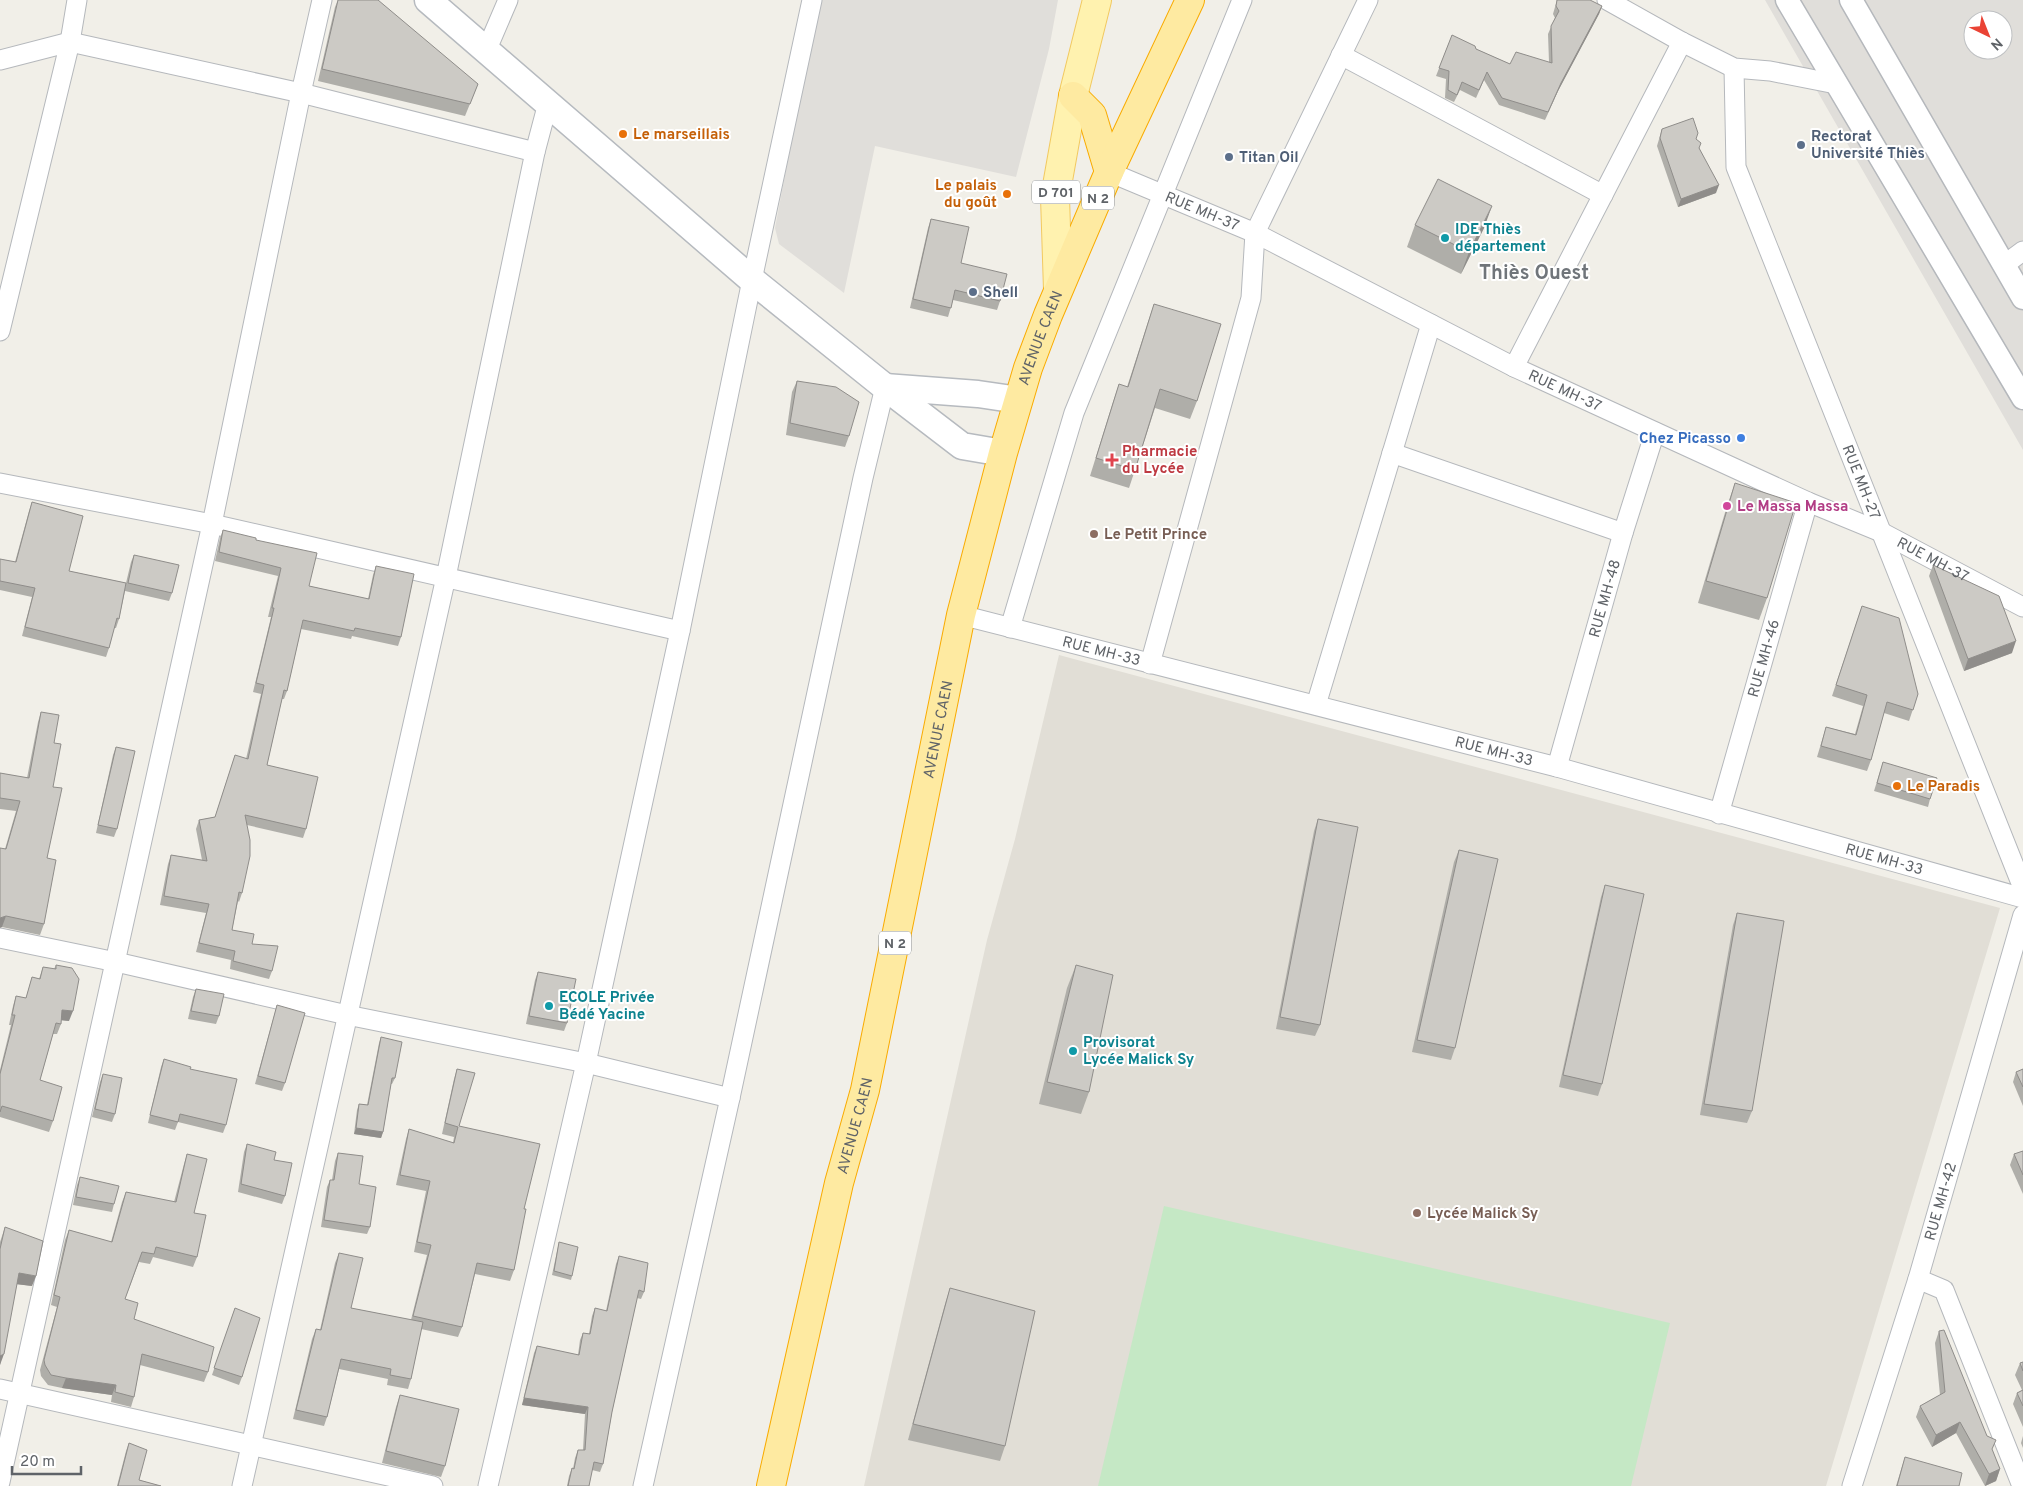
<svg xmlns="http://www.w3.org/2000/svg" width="2023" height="1486" font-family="Overpass,sans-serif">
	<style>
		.industrial { fill: #e0deda; fill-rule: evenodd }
		.education { fill: #e1ded6 }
		.green { fill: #c5e8c5 }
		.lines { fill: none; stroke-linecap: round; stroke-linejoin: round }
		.minor-casing { stroke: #b5b8bc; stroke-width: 21 }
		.tertiary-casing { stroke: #b5b8bc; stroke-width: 25 }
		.secondary-casing { stroke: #b6babf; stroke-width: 29 }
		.primary-casing { stroke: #f2c960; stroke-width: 30 }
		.trunk-casing { stroke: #f9ab00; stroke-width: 30 }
		.minor { stroke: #fff; stroke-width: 19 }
		.tertiary { stroke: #fff; stroke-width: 22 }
		.secondary { stroke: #fff; stroke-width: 26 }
		.primary { stroke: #fff2af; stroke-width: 28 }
		.trunk { stroke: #feeaa1; stroke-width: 28 }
		.wall { fill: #afaea9 }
		.shaded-wall { fill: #8f8d8a }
		.building { fill: #cccac5; stroke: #8f8d8a }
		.food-dot { fill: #e8710a; stroke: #fff; stroke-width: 2 }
		.service-dot { fill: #5c6f8a; stroke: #fff; stroke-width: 2 }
		.culture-dot { fill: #0f9aa8; stroke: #fff; stroke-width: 2 }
		.shop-dot { fill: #3f7fe0; stroke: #fff; stroke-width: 2 }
		.health-dot { fill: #e0444e; stroke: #fff; stroke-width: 2 }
		.hotel-dot { fill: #d1479c; stroke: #fff; stroke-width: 2 }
		.education-dot { fill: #8d6e63; stroke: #fff; stroke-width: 2 }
		.labels { text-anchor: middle; stroke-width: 4; stroke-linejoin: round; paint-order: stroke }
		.shield { fill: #fff; stroke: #8f9295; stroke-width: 1 }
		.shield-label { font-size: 14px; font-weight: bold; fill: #5f6368 }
		.food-label { font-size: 15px; font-weight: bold; fill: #c56008; stroke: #fff; text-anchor: start }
		.service-label { font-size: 15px; font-weight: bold; fill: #4e5e75; stroke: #fff; text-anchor: start }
		.street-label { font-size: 15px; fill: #5f6368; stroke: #fff }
		.culture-label { font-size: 15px; font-weight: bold; fill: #0d838f; stroke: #fff; text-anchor: start }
		.shop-label { font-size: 15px; font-weight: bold; fill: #366cbe; stroke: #fff; text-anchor: end }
		.health-label { font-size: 15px; font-weight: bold; fill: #be3a42; stroke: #fff; text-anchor: start }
		.hotel-label { font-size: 15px; font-weight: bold; fill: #b23c85; stroke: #fff; text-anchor: start }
		.education-label { font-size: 15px; font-weight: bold; fill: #785e54; stroke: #fff; text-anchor: start }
		.district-label { font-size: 20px; font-weight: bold; fill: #70757a; stroke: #fff }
	</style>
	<rect width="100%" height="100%" fill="#f1efe8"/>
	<g class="industrial">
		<path d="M818 0H1058L1049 49 1016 177 875 146 844 293 779 244 775 228Z"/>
		<path d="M1765 0H2023V450ZM1973 20H2003V50H1973Z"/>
	</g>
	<path class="education" d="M1059 655 2000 908 1826 1486H864L987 940 1015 839Z"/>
	<path class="green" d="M1164 1206 1670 1323 1631 1486H1098Z"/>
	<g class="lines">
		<defs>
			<g id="minor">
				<path d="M1607 0 1682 42 1734 68 1770 71 1836 84"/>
				<path d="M487 49 508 0"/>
				<path d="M1341 55 1603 195"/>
				<path d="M0 60 70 42 301 93 535 152"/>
				<path id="s1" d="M1734 68 1736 167 2023 888"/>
				<path id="s2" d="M1109 172 1255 233 1514 367 1808 502 1881 532 2023 607"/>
				<path d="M2004 265 2023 251"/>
				<path d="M0 331 70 42 77 0"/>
				<path d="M1514 367 1682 42"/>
				<path d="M1392 453 1623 533"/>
				<path d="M0 483 212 524 680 631"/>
				<path id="s3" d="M961 615 1557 767 2023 898"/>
				<path d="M1010 628 1074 413 1242 0"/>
				<path d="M1150 664 1251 298 1255 233 1368 0"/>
				<path d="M1316 705 1431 324"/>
				<path id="s4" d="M1557 767 1623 533 1655 432"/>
				<path id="s5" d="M1719 814 1808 502"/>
				<path d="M0 938 116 962 347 1015 586 1063 730 1098"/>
				<path d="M1918 1279 1944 1290 2022 1486"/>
				<path d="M0 1389 433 1486"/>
				<path d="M0 1482 212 524 301 93 322 0"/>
				<path d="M242 1486 446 577 535 152 548 103"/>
				<path d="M488 1486 586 1063 680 631 752 280 812 0"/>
				<path d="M643 1486 730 1098 863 478 885 387"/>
				<path id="s6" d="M1852 1486 1918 1279 2023 915"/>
			</g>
			<g id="tertiary">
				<path d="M1787 0 2023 398"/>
				<path d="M1851 0 2023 298"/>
			</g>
			<g id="secondary">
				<path d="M428 0 752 280 885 387 962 446 1003 453"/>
				<path d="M885 387 978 394 1018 400"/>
			</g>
			<path id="primary" d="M1058 290 1055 197 1073 96 1097 0"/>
			<g id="trunk">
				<path d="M1073 96 1092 115 1109 172"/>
				<path id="s7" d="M771 1486 839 1183 865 1090 961 615 1003 453 1028 368 1048 315 1109 172 1190 0"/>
			</g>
		</defs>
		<use href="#minor" class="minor-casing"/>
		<use href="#tertiary" class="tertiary-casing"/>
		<use href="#secondary" class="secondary-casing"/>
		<use href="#primary" class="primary-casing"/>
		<use href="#trunk" class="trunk-casing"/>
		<use href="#minor" class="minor"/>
		<use href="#tertiary" class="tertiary"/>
		<use href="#secondary" class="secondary"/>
		<use href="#primary" class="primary"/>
		<use href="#trunk" class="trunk"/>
	</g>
	<g class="wall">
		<path d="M338 0 478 84 465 116 318 81 335 7Z"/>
		<path d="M1557 0 1602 6 1599 14 1558 91 1545 120 1499 105 1484 80 1476 98 1460 90 1454 102 1445 98 1446 79 1436 76 1452 35 1476 49 1510 64 1549 62 1548 34 1555 18 1553 14Z"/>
		<path d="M1662 129 1696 139 1716 193 1678 207 1657 146Z"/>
		<path d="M931 219 961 263 1000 301 997 310 953 300 948 317 910 308 928 228Z"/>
		<path d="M1415 225 1484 228 1461 274 1407 247Z"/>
		<path d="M1154 304 1197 401 1190 419 1155 408 1135 470 1129 488 1090 476 1113 402 1119 384 1127 387 1148 322Z"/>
		<path d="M797 381 849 436 845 447 786 435 792 392Z"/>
		<path d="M1735 483 1767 598 1759 620 1698 603 1727 506Z"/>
		<path d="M32 502 69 571 126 583 131 562 134 555 172 593 169 601 125 591 119 619 116 628H114L109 648 106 657 22 636 32 597 0 590V559L15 562 29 511Z"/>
		<path d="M223 530 256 540 309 586 368 599 373 575 376 566 401 637 398 646 352 636 351 639 301 629 287 691 284 699H282L267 765 306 829 303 838 247 825 242 893 239 902 238 901 232 930 252 944 272 971 269 979 230 969 231 960 196 952 206 913 160 905 168 864 171 855 202 860 196 829 199 820 215 817 235 755 246 759 261 694 253 692 271 617H268L278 576 215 561 220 538Z"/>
		<path d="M1933 565 2012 653 1964 671 1929 576Z"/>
		<path d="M1862 606 1918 694 1909 721 1884 713 1871 760 1867 771 1817 757 1826 727 1855 734 1863 706 1832 696Z"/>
		<path d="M41 712 54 743 53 787 47 858 44 924 40 935 2 927 5 849 16 811 0 809V773L27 778 38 722Z"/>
		<path d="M116 747 117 829 114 837 96 833 113 755Z"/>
		<path d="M1883 762 1930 799 1928 807 1874 791Z"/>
		<path d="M1318 819 1320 1025 1315 1036 1276 1029 1314 831Z"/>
		<path d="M1459 850 1455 1048 1451 1060 1412 1052 1454 862Z"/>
		<path d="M1605 885 1602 1084 1598 1096 1559 1087 1601 897Z"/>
		<path d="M1737 913 1752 1111 1747 1123 1700 1115 1733 925Z"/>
		<path d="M56 965 69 1021 61 1020V1024L57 1034H53L40 1080 53 1121 49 1132 0 1117V1070L11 1025H9L13 1006 16 996 26 998 32 977 39 979 43 967 54 969Z"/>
		<path d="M1076 965 1089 1092 1081 1114 1039 1104 1067 988Z"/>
		<path d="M538 972 567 1023 564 1031 526 1024 535 980Z"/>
		<path d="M196 989 219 1016 216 1024 188 1019 193 997Z"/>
		<path d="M277 1005 285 1083 282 1091 255 1084Z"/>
		<path d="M381 1037 395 1078 392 1084H391L383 1132 381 1138 354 1134 357 1110 359 1104 367 1105 379 1043Z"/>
		<path d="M164 1059 190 1069 226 1125 223 1133 178 1122 175 1130 148 1123 161 1067Z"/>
		<path d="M457 1069 459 1126 524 1209 514 1270 510 1281 475 1274 462 1327 458 1337 421 1329 411 1379 408 1389 387 1385 388 1379 339 1369 327 1417 324 1426 293 1419 312 1339 316 1329 320 1330 335 1263 339 1253 351 1308 411 1320 427 1255 414 1252 426 1191 396 1185 406 1139 409 1129 453 1143 454 1137 442 1134 454 1079Z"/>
		<path d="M2023 1069V1106L2013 1082 2016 1072Z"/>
		<path d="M103 1074 115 1114 112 1122 92 1117 100 1082Z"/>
		<path d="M247 1144 274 1160 285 1196 282 1204 238 1192 244 1152Z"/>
		<path d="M2023 1151V1194L2010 1165 2014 1154Z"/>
		<path d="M338 1153 359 1184 370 1227 367 1234 321 1227 327 1187 330 1180H332L335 1161Z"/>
		<path d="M187 1154 194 1213 197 1257 193 1267 153 1257 150 1264 139 1262 125 1299 134 1319 208 1372 204 1382 140 1365 134 1397 131 1407 111 1402 112 1395 62 1388 48 1385 41 1376 40 1370 57 1307 51 1305 65 1240 69 1230 111 1242 122 1202 126 1192 174 1202 184 1164Z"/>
		<path d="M80 1177 114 1204 112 1212 73 1205 77 1185Z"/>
		<path d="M5 1227 32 1286 17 1284 0 1365V1242Z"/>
		<path d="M559 1242 572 1276 571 1280 552 1275Z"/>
		<path d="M619 1256 644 1292 641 1299 637 1298 612 1412 603 1464 600 1472 592 1470 589 1486H567L569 1476 572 1468 573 1469 575 1458 578 1450H583L585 1414 522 1405 534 1353 537 1346 578 1355 580 1340 583 1333 589 1334 592 1316 595 1308 606 1311 616 1264Z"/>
		<path d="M950 1288 1005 1446 1000 1461 908 1440 945 1304Z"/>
		<path d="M235 1308 242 1377 239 1385 212 1375Z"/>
		<path d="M1939 1331 2000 1469 1996 1481 1985 1486 1956 1433 1932 1447 1916 1417 1920 1406 1940 1395 1935 1343Z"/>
		<path d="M2023 1362V1427L2013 1404 2017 1393 2022 1390 2015 1375 2020 1363Z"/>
		<path d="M400 1395 445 1466 441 1477 382 1463 396 1407Z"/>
		<path d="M2023 1436V1448L2021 1443Z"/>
		<path d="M129 1443 139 1480 161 1486H117L126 1451Z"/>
		<path d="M1905 1457 1959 1486H1896Z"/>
	</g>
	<g class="shaded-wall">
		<path d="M1602 6 1599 14 1558 91 1545 120 1561 83Z"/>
		<path d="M1719 185 1716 193 1678 207 1681 199Z"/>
		<path d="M1492 206 1484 228 1461 274 1469 252Z"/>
		<path d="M2016 641 2012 653 1964 671 1968 659Z"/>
		<path d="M6 916 2 927 0 928V918Z"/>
		<path d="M62 1010 73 1011 69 1021 59 1020Z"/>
		<path d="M356 1128 383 1132 381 1138 354 1134Z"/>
		<path d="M19 1273 36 1276 32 1286 15 1284Z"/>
		<path d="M4 1354 0 1365V1356Z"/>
		<path d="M66 1378 116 1385 112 1395 62 1388Z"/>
		<path d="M524 1398 588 1407 585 1414 522 1405Z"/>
		<path d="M1960 1422 1956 1433 1932 1447 1936 1435Z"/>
		<path d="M2000 1469 1996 1481 1985 1486 1989 1474Z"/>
	</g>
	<g class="building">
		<path d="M338 0H378L478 84 470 104 322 69Z"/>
		<path d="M1557 0H1590L1602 6 1561 83 1548 112 1502 98 1487 72 1479 90 1462 82 1457 95 1448 90 1449 71 1439 68 1452 35 1475 46 1476 49 1510 64 1516 52 1552 63 1551 26 1559 11 1556 6Z"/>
		<path d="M1693 118 1698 133 1696 139 1701 143 1699 148 1719 185 1681 199 1660 138 1662 129Z"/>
		<path d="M1438 179 1492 206 1469 252 1415 225Z"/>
		<path d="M931 219 969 227 961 263 1007 274 1000 301 955 290 951 308 913 299Z"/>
		<path d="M1154 304 1221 324 1197 401 1160 389 1135 470 1096 458 1119 384 1128 387Z"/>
		<path d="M797 381 836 387 859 402 849 436 790 423Z"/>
		<path d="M1735 483 1796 503 1767 598 1706 581Z"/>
		<path d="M32 502 83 516 69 571 126 583 119 619 117 618 109 648 25 627 35 588 0 581V559L16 562Z"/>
		<path d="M223 530 256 538V540L317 553 309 586 369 599 376 566 414 574 401 637 355 628 354 631 303 620 287 691 284 690 267 765 318 777 306 829 245 815 250 840V856L242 893 239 892 232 930 254 934 252 944 278 946 272 971 233 961 235 951 199 943 209 904 164 896 171 855 207 861 199 820 215 817 235 755 248 759 264 685 256 683 274 608H272L281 568 219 552Z"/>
		<path d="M134 555 179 565 172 593 128 583Z"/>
		<path d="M1933 565 1999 596 2016 641 1968 659Z"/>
		<path d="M1862 606 1899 618 1918 694 1913 710 1887 702 1871 760 1821 746 1826 727 1856 735 1867 695 1836 685Z"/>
		<path d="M41 712 59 715 54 743 61 744 53 787 62 788 47 858 56 860 44 924 6 916 0 918V848L6 849 20 801 0 798V773L29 778Z"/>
		<path d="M116 747 135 751 117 829 98 825Z"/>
		<path d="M1883 762 1937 778 1930 799 1877 783Z"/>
		<path d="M1318 819 1358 827 1320 1025 1280 1017Z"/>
		<path d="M1459 850 1498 859 1455 1048 1417 1040Z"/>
		<path d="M1605 885 1644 894 1602 1084 1563 1075Z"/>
		<path d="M1737 913 1784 921 1752 1111 1704 1104Z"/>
		<path d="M56 965 72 968 79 979 73 1011 62 1010 61 1024 56 1023 40 1080 62 1087 53 1121 2 1106 0 1112V1074L15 1015H12L16 996 26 998 32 977 40 979 43 967 56 969Z"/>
		<path d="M1076 965 1113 975 1089 1092 1047 1082Z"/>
		<path d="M538 972 576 979 567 1023 529 1016Z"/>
		<path d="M196 989 224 994 219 1016 191 1011Z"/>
		<path d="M277 1005 305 1013 285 1083 258 1076Z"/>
		<path d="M381 1037 402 1042 395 1078H392L383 1132 356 1128 359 1104 368 1105Z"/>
		<path d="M164 1059 191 1067 190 1069 237 1079 226 1125 180 1114 178 1122 150 1115Z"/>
		<path d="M457 1069 475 1073 459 1126 540 1144 524 1209H526L514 1270 477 1263 462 1327 413 1316 431 1245 417 1242 430 1181 400 1175 409 1129 454 1143 458 1127 445 1123Z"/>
		<path d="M2023 1069V1087L2016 1072Z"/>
		<path d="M103 1074 122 1078 115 1114 95 1109Z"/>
		<path d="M247 1144 276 1152 274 1160 292 1163 285 1196 241 1184Z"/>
		<path d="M2023 1151V1175L2014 1154Z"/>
		<path d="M338 1153 363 1156 359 1184 376 1187 370 1227 324 1220 330 1180H334Z"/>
		<path d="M187 1154 207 1159 194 1213 206 1215 197 1257 156 1247 154 1254 142 1252 125 1299 138 1303 134 1319 214 1347 208 1372 142 1354 134 1397 115 1392 116 1385 66 1378 51 1375 45 1365 44 1360 60 1297 54 1295 69 1230 112 1242 126 1192 176 1202Z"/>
		<path d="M80 1177 119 1186 114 1204 76 1197Z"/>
		<path d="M5 1227 43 1241 36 1276 19 1273 4 1354 0 1356V1249Z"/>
		<path d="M559 1242 578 1247 572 1276 554 1271Z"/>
		<path d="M339 1253 363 1258 351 1308 423 1322 411 1379 390 1375 391 1369 341 1359 327 1417 296 1410 316 1329 321 1330Z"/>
		<path d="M619 1256 648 1263 644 1292 639 1290 612 1412 603 1464 594 1462 589 1486H568L572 1468 574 1469 578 1450H585L588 1407 524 1398 537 1346 579 1355 583 1333 590 1334 595 1308 607 1311Z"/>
		<path d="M950 1288 1035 1311 1005 1446 913 1424Z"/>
		<path d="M235 1308 260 1318 242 1377 214 1368Z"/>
		<path d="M1944 1330 1987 1436 1996 1440 1992 1449 2000 1469 1989 1474 1960 1422 1936 1435 1920 1406 1945 1392 1939 1331Z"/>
		<path d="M2023 1362V1371L2020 1363Z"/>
		<path d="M2023 1390V1406L2017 1393Z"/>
		<path d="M400 1395 459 1409 445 1466 386 1451Z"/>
		<path d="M129 1443 147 1450 139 1480 161 1486H118Z"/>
		<path d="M1905 1457 1962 1473 1959 1486H1897Z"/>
	</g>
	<g class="food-dot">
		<circle cx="623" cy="134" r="5"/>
		<circle cx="1007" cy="194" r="5"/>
		<circle cx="1897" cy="786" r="5"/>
	</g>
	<g class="service-dot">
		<circle cx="1801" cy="145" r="5"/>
		<circle cx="1229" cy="157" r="5"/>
		<circle cx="973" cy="292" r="5"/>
	</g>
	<g class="culture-dot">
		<circle cx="1445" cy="238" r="5"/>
		<circle cx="549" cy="1006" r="5"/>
		<circle cx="1073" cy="1051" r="5"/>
	</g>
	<circle class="shop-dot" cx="1741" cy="438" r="5"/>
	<path class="health-dot" d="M1109.5 452.5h5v5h5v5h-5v5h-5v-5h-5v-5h5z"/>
	<circle class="hotel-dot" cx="1727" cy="506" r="5"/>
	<g class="education-dot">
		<circle cx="1094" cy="534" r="5"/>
		<circle cx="1417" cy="1213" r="5"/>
	</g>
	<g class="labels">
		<g class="shield">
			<rect x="1032" y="180.5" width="48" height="23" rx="4"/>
			<rect x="1082" y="186.5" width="32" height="23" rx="4"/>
			<rect x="879" y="931.5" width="32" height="23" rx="4"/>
		</g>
		<g class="shield-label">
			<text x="1056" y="197">D 701</text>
			<text x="1098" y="203">N 2</text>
			<text x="895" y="948">N 2</text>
		</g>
		<g class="food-label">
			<text x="633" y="139">Le marseillais</text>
			<text x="997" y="190" text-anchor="end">Le palais<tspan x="997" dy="17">du goût</tspan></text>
			<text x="1907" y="791">Le Paradis</text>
		</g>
		<g class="service-label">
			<text x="1811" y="141">Rectorat<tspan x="1811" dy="17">Université Thiès</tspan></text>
			<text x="1239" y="162">Titan Oil</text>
			<text x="983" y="297">Shell</text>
		</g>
		<g class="street-label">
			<text dy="5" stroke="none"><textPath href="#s2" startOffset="101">RUE MH-37</textPath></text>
			<text dy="5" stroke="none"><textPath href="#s7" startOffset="1180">AVENUE CAEN</textPath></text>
			<text dy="5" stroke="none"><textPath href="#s2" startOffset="506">RUE MH-37</textPath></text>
			<text dy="5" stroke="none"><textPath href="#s1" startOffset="438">RUE MH-27</textPath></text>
			<text dy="5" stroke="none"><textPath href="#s2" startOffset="911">RUE MH-37</textPath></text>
			<text dy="5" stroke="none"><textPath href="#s4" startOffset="175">RUE MH-48</textPath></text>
			<text dy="5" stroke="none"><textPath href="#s3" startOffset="145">RUE MH-33</textPath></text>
			<text dy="5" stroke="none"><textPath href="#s5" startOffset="162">RUE MH-46</textPath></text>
			<text dy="5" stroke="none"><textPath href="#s7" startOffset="775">AVENUE CAEN</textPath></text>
			<text dy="5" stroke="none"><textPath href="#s3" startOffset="550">RUE MH-33</textPath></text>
			<text dy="5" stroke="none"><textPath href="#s3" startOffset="955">RUE MH-33</textPath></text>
			<text dy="5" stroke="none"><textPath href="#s7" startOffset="370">AVENUE CAEN</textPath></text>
			<text dy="5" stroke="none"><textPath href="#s6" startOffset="298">RUE MH-42</textPath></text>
		</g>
		<g class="culture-label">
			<text x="1455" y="234">IDE Thiès<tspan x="1455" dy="17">département</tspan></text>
			<text x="559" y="1002">ECOLE Privée<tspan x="559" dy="17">Bédé Yacine</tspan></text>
			<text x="1083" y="1047">Provisorat<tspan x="1083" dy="17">Lycée Malick Sy</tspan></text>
		</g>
		<g class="shop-label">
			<text x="1731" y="443">Chez Picasso</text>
		</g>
		<g class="health-label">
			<text x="1122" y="456">Pharmacie<tspan x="1122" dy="17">du Lycée</tspan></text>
		</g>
		<g class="hotel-label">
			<text x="1737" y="511">Le Massa Massa</text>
		</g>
		<g class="education-label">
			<text x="1104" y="539">Le Petit Prince</text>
			<text x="1427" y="1218">Lycée Malick Sy</text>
		</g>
		<g class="district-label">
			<text x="1534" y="279">Thiès Ouest</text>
		</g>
	</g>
	<g transform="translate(1988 35) rotate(137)"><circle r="24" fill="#ffffff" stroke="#bfc1c3"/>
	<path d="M0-4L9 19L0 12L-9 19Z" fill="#ea4335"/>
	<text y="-8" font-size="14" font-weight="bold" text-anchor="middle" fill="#5f6368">N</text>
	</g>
	<path d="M12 1466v8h69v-8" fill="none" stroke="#5f6368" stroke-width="2.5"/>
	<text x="20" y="1466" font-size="15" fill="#5f6368" stroke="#ffffff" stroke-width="4" paint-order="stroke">20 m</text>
</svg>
